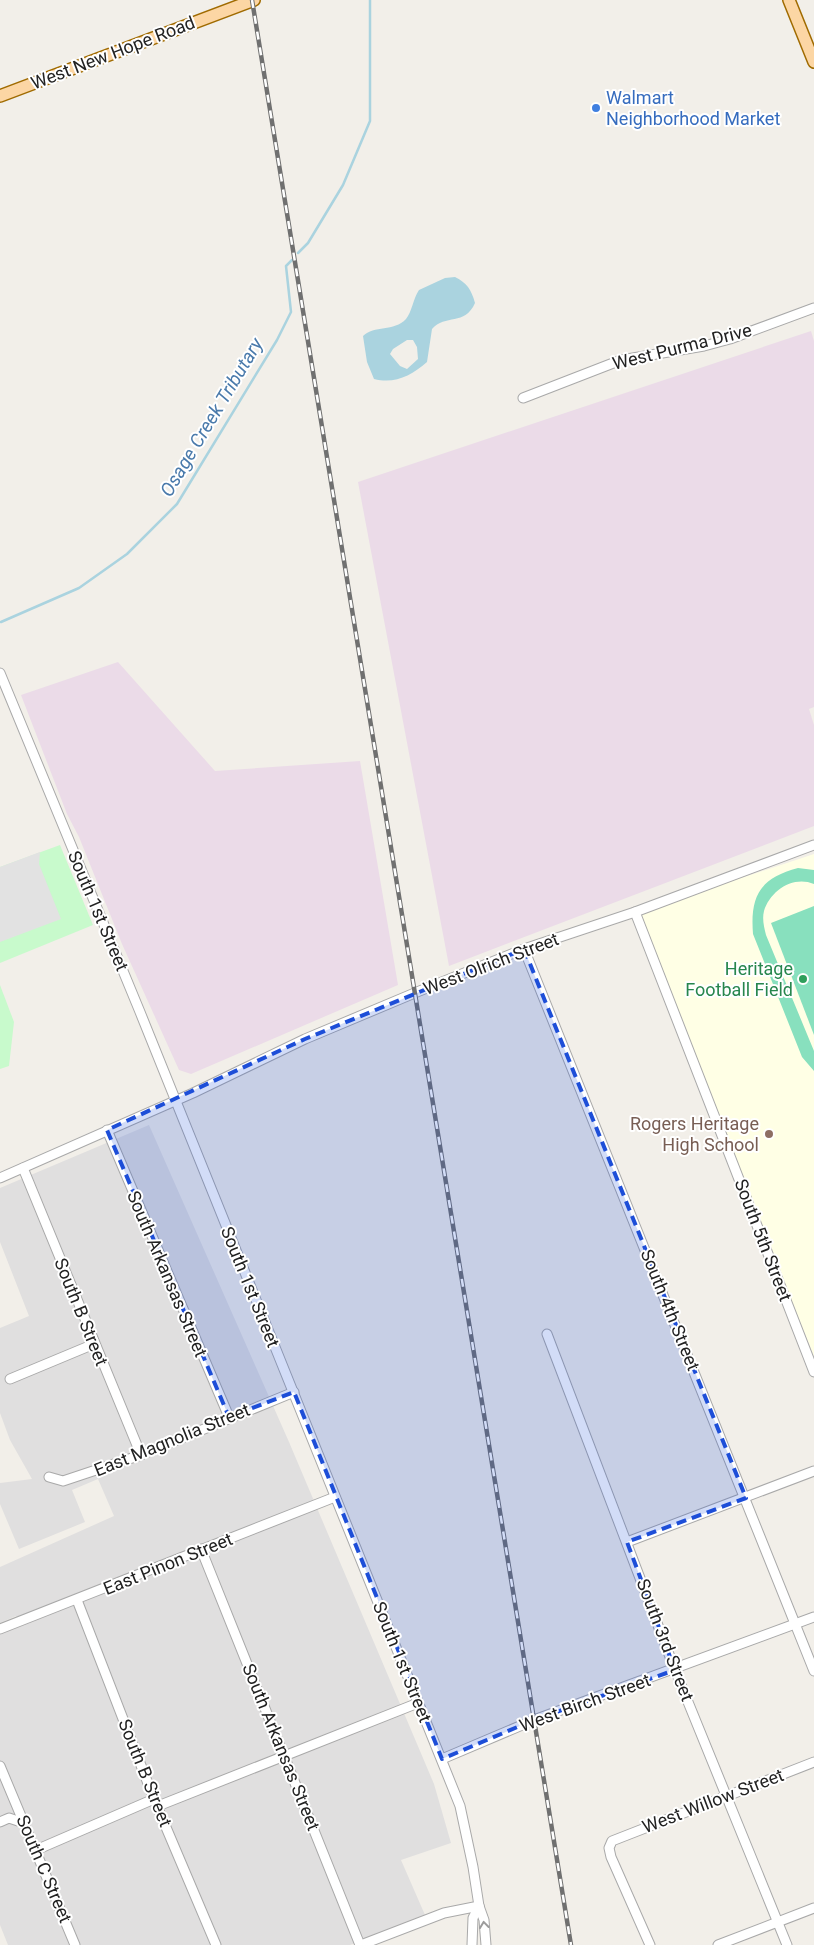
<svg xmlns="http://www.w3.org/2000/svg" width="814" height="1945" font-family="Roboto,sans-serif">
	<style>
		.residential { fill: #e0dfdf }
		.industrial { fill: #ebdbe8 }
		.education { fill: #ffffe5 }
		.park { fill: #c8facc }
		.pitch { fill: #88e0be }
		.parking { fill: #e2e2e2 }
		.water { fill: #aad3df; fill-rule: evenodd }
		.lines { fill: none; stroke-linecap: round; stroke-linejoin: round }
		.stream { stroke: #aad3df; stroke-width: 2.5 }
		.minor-casing { stroke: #a9a9a9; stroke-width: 11 }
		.major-casing { stroke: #a06b00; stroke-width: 14 }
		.minor { stroke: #fff; stroke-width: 9 }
		.major { stroke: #fcd6a4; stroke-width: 11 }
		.rail-casing { stroke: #707070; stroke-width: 4.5 }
		.rail { stroke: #fff; stroke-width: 2.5; stroke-dasharray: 8; stroke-linecap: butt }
		.oneway { stroke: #9c9c9c }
		.marked { fill: #1d4ed8; fill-opacity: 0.2; stroke: #1d4ed8; stroke-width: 4; stroke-dasharray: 10 6; stroke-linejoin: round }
		.shop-dot { fill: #3f7fe0; stroke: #fff; stroke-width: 2 }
		.leisure-dot { fill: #2e9e5b; stroke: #fff; stroke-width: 2 }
		.education-dot { fill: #8d6e63; stroke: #fff; stroke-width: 2 }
		.labels { text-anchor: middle; stroke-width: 4; stroke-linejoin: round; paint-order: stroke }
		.street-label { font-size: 18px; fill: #222; stroke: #fff }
		.shop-label { font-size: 18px; fill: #366cbe; stroke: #fff; text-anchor: start }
		.leisure-label { font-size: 18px; fill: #27864d; stroke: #fff; text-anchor: end }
		.education-label { font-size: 18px; fill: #785e54; stroke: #fff; text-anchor: end }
		.water-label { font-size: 19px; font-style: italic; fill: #4a7aab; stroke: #fff }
	</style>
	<rect width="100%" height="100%" fill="#f2efe9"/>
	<path class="residential" d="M149 1125 289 1442 434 1784 451 1843 401 1860 425 1915 350 1945H8L0 1925V1633L20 1625 16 1616 0 1623V1567L114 1516 98 1479 72 1490 85 1522 19 1549 0 1504V1483L32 1479 10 1440 0 1413V1328L29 1316 0 1242V1188Z"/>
	<g class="industrial">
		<path d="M811 331 814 341V707L809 709 814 725V826L449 966 358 482Z"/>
		<path d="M118 662 215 771 360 761 398 985 191 1074 179 1070 122 944 79 837 67 814 21 695Z"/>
	</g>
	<path class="education" d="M814 854V1356L635 913Z"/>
	<g class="park">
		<path d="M60 845 93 925 0 963V867Z"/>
		<path d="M0 985 14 1022 9 1066 0 1069Z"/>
	</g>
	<g class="pitch">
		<path d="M798 868 814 870V884C793 875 770 891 764 911 762 919 764 927 766 935L814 1051V1071L802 1057 753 934C750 896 760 878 798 868Z"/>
		<path d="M814 906V1035L771 923Z"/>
	</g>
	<path class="parking" d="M40 852 39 864 61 919 0 942V867Z"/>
	<path class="water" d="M455 277C467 283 471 289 475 303 465 326 445 314 432 329L427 362C411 376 395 384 374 379L367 362 363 336C374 325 394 332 406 319 412 312 413 299 419 290L445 278ZM407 340H413L417 347 418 359 407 369 400 366 390 354 393 349Z"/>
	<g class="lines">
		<g class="stream">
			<path d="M298 253 308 243 343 185 370 121V0"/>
			<path d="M1 622 79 588 127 554 177 504 277 340 291 312 286 266 292 260"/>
		</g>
		<defs>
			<g id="minor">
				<path d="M523 398 621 360 704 346 730 339 814 308"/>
				<path d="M0 673 140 1012 460 1806 473 1867 479 1906 484 1920 486 1945"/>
				<path d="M635 912 814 1372"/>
				<path d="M524 949 814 1671"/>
				<path d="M107 1130 229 1417"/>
				<path d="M23 1168 141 1455"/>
				<path d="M0 1178 193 1093 305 1039 417 992 524 949 635 912 814 845"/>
				<path d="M547 1334 675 1670 787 1945"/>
				<path d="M10 1379 94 1344"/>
				<path d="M49 1477 63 1481 141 1455 294 1392"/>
				<path d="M627 1542 814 1471"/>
				<path d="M201 1549 360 1945"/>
				<path d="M77 1600 154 1799 216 1945"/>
				<path d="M0 1629 335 1497"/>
				<path d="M442 1759 534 1720 814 1617"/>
				<path d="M0 1766 75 1945"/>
				<path d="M158 1806 418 1703"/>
				<path d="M0 1822 9 1818 24 1823"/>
				<path d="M36 1850 154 1799"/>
				<path d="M361 1945 444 1913 479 1906"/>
				<path d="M472 1945 473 1918 479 1906"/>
				<path d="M650 1945 611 1857 609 1848 612 1841 814 1762"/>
				<path d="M718 1945 814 1908"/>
			</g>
			<g id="major">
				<path d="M789 0 814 62"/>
				<path d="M0 96 254 0"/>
			</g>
		</defs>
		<use href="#minor" class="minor-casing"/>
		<use href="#major" class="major-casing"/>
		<use href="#minor" class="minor"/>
		<use href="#major" class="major"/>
		<defs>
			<path id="rail" d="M252 0 571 1945"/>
		</defs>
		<use href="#rail" class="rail-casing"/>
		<use href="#rail" class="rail"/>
	</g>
	<defs><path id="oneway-chevron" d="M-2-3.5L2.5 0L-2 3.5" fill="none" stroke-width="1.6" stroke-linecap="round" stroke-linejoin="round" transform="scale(1.25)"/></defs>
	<use class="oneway" href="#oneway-chevron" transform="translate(484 1925) rotate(-97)"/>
	<path class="marked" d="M524 949 746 1498 627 1542 675 1670 534 1720 442 1759 294 1392 229 1417 107 1130 305 1039Z"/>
	<circle class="shop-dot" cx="596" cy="108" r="5"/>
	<circle class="leisure-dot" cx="803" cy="979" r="5"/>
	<circle class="education-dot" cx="769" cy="1134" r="5"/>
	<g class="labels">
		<g class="street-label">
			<text transform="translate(113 53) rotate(-21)" y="6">West New Hope Road</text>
			<text transform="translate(682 347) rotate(-14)" y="6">West Purma Drive</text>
			<text transform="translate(98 911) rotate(67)" y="6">South 1st Street</text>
			<text transform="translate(491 964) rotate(-21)" y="6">West Olrich Street</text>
			<text transform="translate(763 1240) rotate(69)" y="6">South 5th Street</text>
			<text transform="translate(167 1274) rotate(67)" y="6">South Arkansas Street</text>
			<text transform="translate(250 1287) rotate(68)" y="6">South 1st Street</text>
			<text transform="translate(670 1310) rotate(68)" y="6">South 4th Street</text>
			<text transform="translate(81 1312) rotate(68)" y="6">South B Street</text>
			<text transform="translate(172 1440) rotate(-22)" y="6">East Magnolia Street</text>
			<text transform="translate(168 1564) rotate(-22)" y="6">East Pinon Street</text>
			<text transform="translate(665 1640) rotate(69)" y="6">South 3rd Street</text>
			<text transform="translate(402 1662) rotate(68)" y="6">South 1st Street</text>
			<text transform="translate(585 1703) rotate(-20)" y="6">West Birch Street</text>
			<text transform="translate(281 1747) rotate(68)" y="6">South Arkansas Street</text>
			<text transform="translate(145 1773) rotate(68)" y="6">South B Street</text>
			<text transform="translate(713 1801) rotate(-21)" y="6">West Willow Street</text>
			<text transform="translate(44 1869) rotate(67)" y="6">South C Street</text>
		</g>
		<g class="shop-label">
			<text x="606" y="104">Walmart<tspan x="606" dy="21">Neighborhood Market</tspan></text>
		</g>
		<g class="leisure-label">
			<text x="793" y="975">Heritage<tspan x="793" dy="21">Football Field</tspan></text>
		</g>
		<g class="education-label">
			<text x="759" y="1130">Rogers Heritage<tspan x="759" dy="21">High School</tspan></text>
		</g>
		<g class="water-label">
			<text transform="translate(211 417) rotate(-59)" y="7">Osage Creek Tributary</text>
		</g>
	</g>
</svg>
